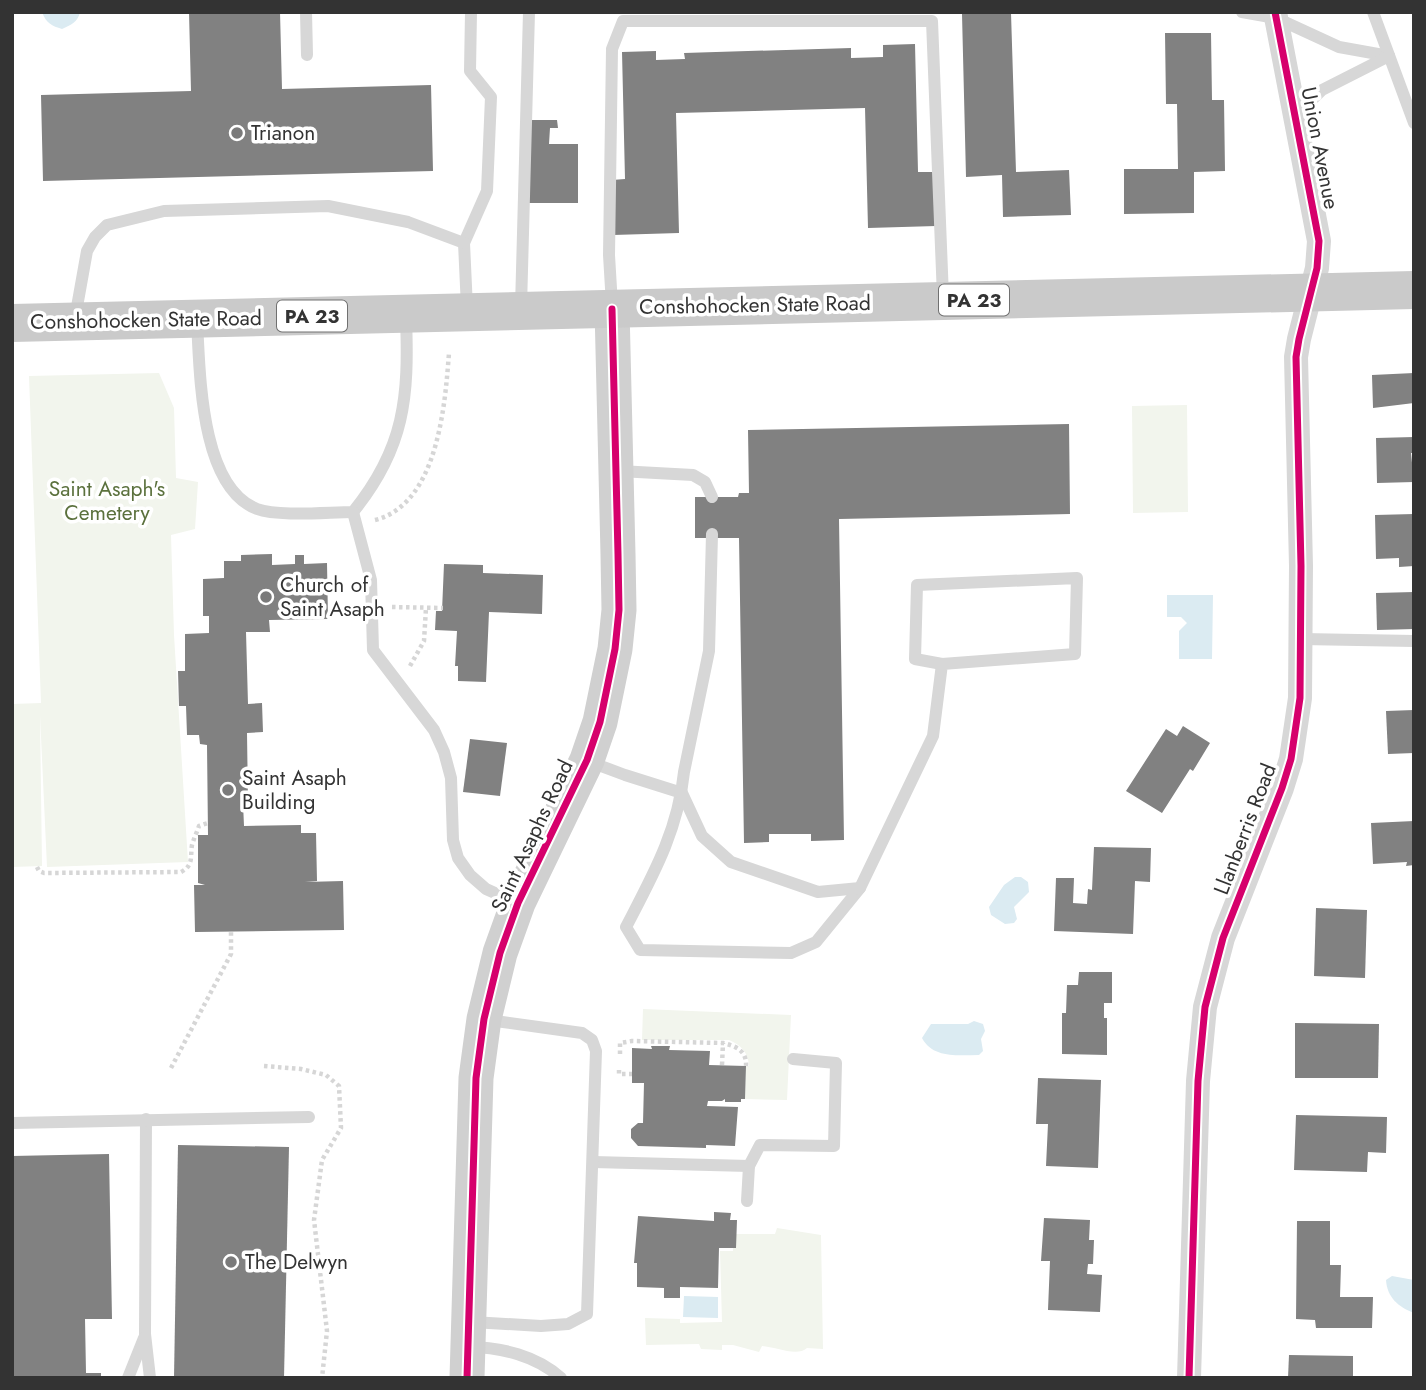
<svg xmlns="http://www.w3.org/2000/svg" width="1426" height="1390" font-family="Jost,sans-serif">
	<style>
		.green { fill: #f2f5ed }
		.water { fill: #dbebf2 }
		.building { fill: #818181 }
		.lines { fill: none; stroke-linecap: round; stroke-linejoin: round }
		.path { stroke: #d6d6d6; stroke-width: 4.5; stroke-dasharray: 3.5 3.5; stroke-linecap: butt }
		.lane { stroke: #d7d7d7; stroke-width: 12 }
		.street { stroke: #d7d7d7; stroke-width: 24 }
		.secondary { stroke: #d0d0d0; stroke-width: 35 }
		.primary { stroke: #cacaca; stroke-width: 38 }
		.cycleway-casing { stroke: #fff; stroke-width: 11 }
		.cycleway { stroke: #d6006c; stroke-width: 7 }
		.poi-dot { fill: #7a7a7a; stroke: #fff; stroke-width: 2.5 }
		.labels { text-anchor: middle; stroke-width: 7; stroke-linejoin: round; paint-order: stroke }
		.shield { fill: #fff; stroke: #707070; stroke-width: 2 }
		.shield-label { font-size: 19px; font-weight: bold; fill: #333 }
		.poi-label { font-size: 21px; fill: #333; stroke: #fff; text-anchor: start }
		.street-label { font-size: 21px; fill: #333; stroke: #fff }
		.park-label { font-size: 21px; fill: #5b713d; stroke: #fff }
	</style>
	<rect width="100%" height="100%" fill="#fff"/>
	<g class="green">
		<path d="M159 373 174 408 176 478 198 482 195 529 171 535 174 635 188 862 47 867 40 715 42 866 12 867V704L41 703 29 376Z"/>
		<path d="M1187 405 1188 512 1133 513 1132 406Z"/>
		<path d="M643 1009 791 1015 787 1100 745 1099 746 1066H749C748 1052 741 1045 729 1040H642Z"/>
		<path d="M777 1228 821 1235 823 1349 807 1348C797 1357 776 1347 762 1346L759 1352 733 1345H722V1350L701 1349 699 1344 646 1345 645 1318 680 1319V1323L722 1322 720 1251H733V1234H775Z"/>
	</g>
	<g class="water">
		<path d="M42 12H80C78 22 71 25 62 29 52 26 46 23 42 12Z"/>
		<path d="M1167 595H1213L1212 659H1179V631L1187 623 1181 617H1167Z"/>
		<path d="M1015 877H1021L1028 882 1029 892 1014 907 1017 919 1014 923 1005 924 991 915 989 907 1004 885Z"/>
		<path d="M974 1021 983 1024 985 1031 981 1039 983 1051 979 1055C959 1055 933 1059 922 1038L931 1024H968Z"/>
		<path d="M1392 1276 1414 1280V1313C1398 1307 1387 1297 1386 1280Z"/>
		<path d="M684 1296 718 1297V1318L683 1317Z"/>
	</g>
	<g class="building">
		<path d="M189 12H280L282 89 431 85 433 171 43 181 41 95 191 91Z"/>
		<path d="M1011 13 1016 172 1069 170 1071 215 1003 217 1002 175 966 177 962 14Z"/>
		<path d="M1165 33H1211L1212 100H1224L1225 171 1194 172V213L1124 214V169H1178L1177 104H1166Z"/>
		<path d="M915 44 918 172H934L936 226 868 228 865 108 676 113 679 233 613 235 612 180 625 179 622 52 656 51V60L685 59 684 53 851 48V58L883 57V45Z"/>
		<path d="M530 120H557L558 128H550L549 144H578V203H529Z"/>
		<path d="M1414 373V403L1373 408 1372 375Z"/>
		<path d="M1069 424 1070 514 839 519 844 840 811 841V834H769V842L744 843 739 538H695V497H738L739 493H749L748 430Z"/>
		<path d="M1414 437V453H1411L1414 482 1377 483 1376 438Z"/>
		<path d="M1414 514V566L1399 567V558L1376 559 1375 515Z"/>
		<path d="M272 554V565L295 564V555H304V564L327 563 328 619 269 620 270 632H246L248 704 262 703 263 732 247 733 248 803H243L244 826 301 825V833H316L317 881 305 882 343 881 344 930 195 932 194 885H205L198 883V835H208L207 745 200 744 199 735H187L186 706H179L178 671H185V634L209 633V616H203V579L224 578V561H241V555Z"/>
		<path d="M444 564 483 565V573L543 575 542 614 489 612 486 682 458 681V666H455L457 631 435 630 436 611H442Z"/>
		<path d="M1414 592V629L1377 630 1376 593Z"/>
		<path d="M1414 710V753L1388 754 1386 711Z"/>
		<path d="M1183 726 1210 743 1193 771 1190 769 1162 813 1126 791 1166 729 1177 736Z"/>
		<path d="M470 739 507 743 500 796 463 792Z"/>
		<path d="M1414 821V865L1406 866 1407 862 1373 864 1371 823Z"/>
		<path d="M1094 847 1151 848 1150 882 1135 881 1133 934 1054 931 1056 878H1074L1073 903 1087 904 1088 889 1092 890Z"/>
		<path d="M1316 908 1367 910 1365 978 1314 976Z"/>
		<path d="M1079 972H1112V1003H1104V1018H1107V1055L1062 1054V1013H1066L1067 985H1078Z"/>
		<path d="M1295 1023 1379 1024 1378 1078H1295Z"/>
		<path d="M651 1046H670L669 1050 710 1051 709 1065 746 1066 745 1099H741V1102H725V1099L722 1101H708L707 1106 738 1107 735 1146 706 1145V1148L638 1146 631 1138V1129L638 1123H643L644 1083H632V1048L652 1049Z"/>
		<path d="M1038 1078 1101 1080 1098 1168 1046 1166 1048 1124H1036Z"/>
		<path d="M1296 1115 1387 1117 1386 1153 1368 1152 1367 1172 1294 1170Z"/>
		<path d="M178 1145 289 1147 284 1378H174Z"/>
		<path d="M109 1154 112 1319H85L86 1373H101V1378H12V1156Z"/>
		<path d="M714 1212 731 1213 730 1220H737L736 1248H719L718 1288 680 1287V1298H664V1288L637 1287V1263H634L638 1216 714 1221Z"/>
		<path d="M1044 1218 1090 1220 1089 1240H1094L1093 1264H1088L1087 1274 1102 1275 1100 1312 1048 1310 1050 1261H1041Z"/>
		<path d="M1297 1221H1330V1265H1341L1340 1297H1373L1372 1328H1316L1315 1320 1296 1319Z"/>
		<path d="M1289 1355 1353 1356V1378H1288Z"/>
	</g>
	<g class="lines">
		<g class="path">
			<path d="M375 520C438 504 445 405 449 353"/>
			<path d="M392 607 443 608"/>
			<path d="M410 666 424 641 426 608"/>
			<path d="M37 867 39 871 44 873 181 872C194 865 190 857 192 845 194 838 197 832 199 826L208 823"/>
			<path d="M620 1054V1043L632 1041 723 1043C736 1046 747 1051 746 1066"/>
			<path d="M722 1065 723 1043"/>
			<path d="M264 1066 301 1069 326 1075 339 1086 341 1128 322 1160 314 1220 327 1331 322 1378"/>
			<path d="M171 1068 231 954V932"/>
			<path d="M619 1070V1074H632"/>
		</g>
		<g class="lane">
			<path d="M306 12 307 55"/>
			<path d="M1242 12 1276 18 1339 47 1389 56"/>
			<path d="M1373 12 1414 123"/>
			<path d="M1296 115 1322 90 1389 56"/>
			<path d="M612 305 609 255 612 49 623 21H932L943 297"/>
			<path d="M521 307 529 12"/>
			<path d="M467 308 464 243 487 191 491 97 470 71 471 12"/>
			<path d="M75 318 87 251 95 237 107 225 164 211 328 206 408 222 464 243"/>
			<path d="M197 322C200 373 200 487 257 509 279 517 328 512 353 512 405 448 409 397 406 318"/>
			<path d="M619 471 693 475 705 482 712 497"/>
			<path d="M353 512 371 580 373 650 434 730 444 752 451 778 453 840 458 858 470 875 486 889 515 902"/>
			<path d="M712 534 709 651 684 772C678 831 653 875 626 927L640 950 791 953 816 942 860 888 933 736 942 664 1075 654 1077 578 917 585 915 659 942 664"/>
			<path d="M1302 639 1414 641"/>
			<path d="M590 762 625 775 682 793 702 836 731 862 818 892 860 888"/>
			<path d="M146 1119 145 1334 150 1378"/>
			<path d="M12 1123 309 1117"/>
			<path d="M593 1162 749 1166 760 1145 834 1146 836 1063 793 1059"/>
			<path d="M747 1201 749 1166"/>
			<path d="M472 1322 541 1326 568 1324 587 1314 596 1051 592 1040 582 1033 488 1020"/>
			<path d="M468 1347C501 1347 537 1356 561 1378"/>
			<path d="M128 1378 144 1338"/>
		</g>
		<path class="street" d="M1189 1378 1198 1081 1205 1007 1223 938 1282 788 1291 759 1300 698 1301 566 1296 357 1299 339 1317 268 1319 241 1275 12"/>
		<path class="secondary" d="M467 1378 476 1078 484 1019 500 953 518 903 587 760 600 722 615 649 619 610 618 554 612 309"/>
		<path class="primary" d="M12 323 1414 290"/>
		<defs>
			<g id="cycleway">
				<path d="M467 1378 476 1078 484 1019 500 953 518 903 587 760 600 722 615 649 619 610 618 554 612 309"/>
				<path d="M1189 1378 1198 1081 1205 1007 1223 938 1282 788 1291 759 1300 698 1301 566 1296 357 1299 339 1317 268 1319 241 1275 12"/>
			</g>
		</defs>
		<use href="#cycleway" class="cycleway-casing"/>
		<use href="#cycleway" class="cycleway"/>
	</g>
	<g class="poi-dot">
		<circle cx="237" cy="133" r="7"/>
		<circle cx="266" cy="597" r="7"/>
		<circle cx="228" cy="790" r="7"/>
		<circle cx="231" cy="1262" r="7"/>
	</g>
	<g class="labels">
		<g class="shield">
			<rect x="939" y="284.5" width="70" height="31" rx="5"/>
			<rect x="277" y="300.5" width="70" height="31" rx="5"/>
		</g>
		<g class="shield-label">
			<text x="974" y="307">PA 23</text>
			<text x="312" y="323">PA 23</text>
		</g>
		<g class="poi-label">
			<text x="251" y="140">Trianon</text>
			<text x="280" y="592">Church of<tspan x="280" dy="24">Saint Asaph</tspan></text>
			<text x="242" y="785">Saint Asaph<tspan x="242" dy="24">Building</tspan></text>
			<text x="245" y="1269">The Delwyn</text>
		</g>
		<g class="street-label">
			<text transform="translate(1320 148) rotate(79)" y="7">Union Avenue</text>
			<text transform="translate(755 305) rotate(-1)" y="7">Conshohocken State Road</text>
			<text transform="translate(146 320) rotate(-1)" y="7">Conshohocken State Road</text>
			<text transform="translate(1245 829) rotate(-69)" y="7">Llanberris Road</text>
			<text transform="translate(532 836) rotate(-65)" y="7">Saint Asaphs Road</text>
		</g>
		<g class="park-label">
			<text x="107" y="496">Saint Asaph's<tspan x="107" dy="24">Cemetery</tspan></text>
		</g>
	</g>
	<rect width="1426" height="1390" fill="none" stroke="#333333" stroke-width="28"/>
</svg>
